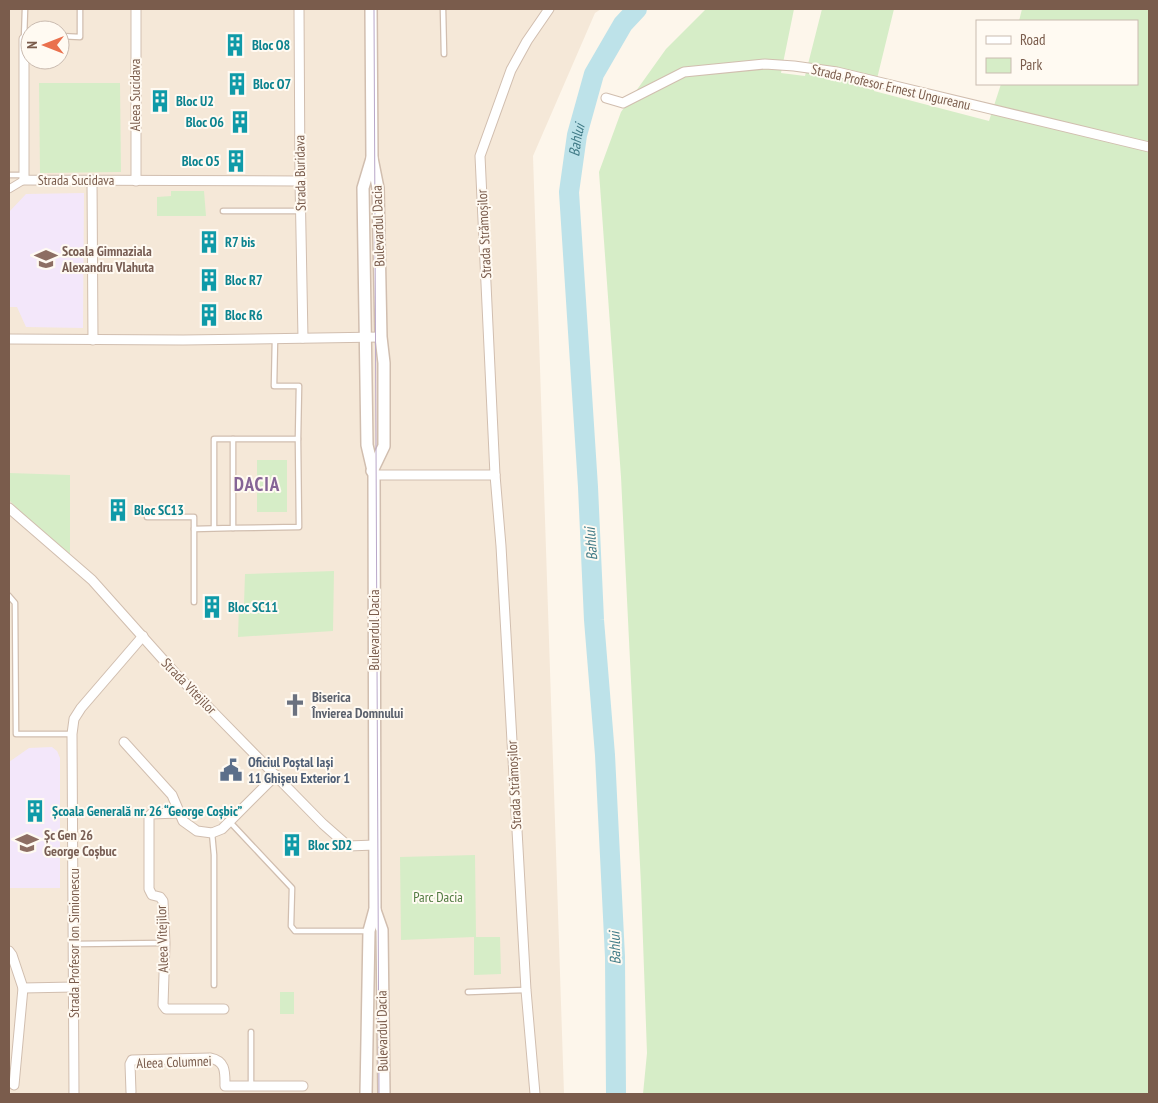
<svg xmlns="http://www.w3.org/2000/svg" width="1158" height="1103" font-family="'PT Sans Narrow',sans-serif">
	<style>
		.residential { fill: #f5e8d8; fill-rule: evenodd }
		.education { fill: #f3e7fa }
		.green { fill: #d6edc7 }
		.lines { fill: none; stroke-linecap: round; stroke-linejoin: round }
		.river { stroke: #bde2e9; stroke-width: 20 }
		.service-casing { stroke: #d1beaf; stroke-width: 7 }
		.pedestrian-casing { stroke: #d1beaf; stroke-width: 9 }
		.minor-casing { stroke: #d1beaf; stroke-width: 11 }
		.tertiary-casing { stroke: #d1beaf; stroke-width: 14 }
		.service { stroke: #fff; stroke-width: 4.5 }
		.pedestrian { stroke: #fff; stroke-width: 7 }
		.minor { stroke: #fff; stroke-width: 9 }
		.tertiary { stroke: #fff; stroke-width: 11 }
		.tram { stroke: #b9a7c9; stroke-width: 1 }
		.labels { text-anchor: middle; stroke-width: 4; stroke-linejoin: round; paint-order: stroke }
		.culture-label { font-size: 14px; font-weight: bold; fill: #0d838f; stroke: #fffaf2; text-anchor: start }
		.street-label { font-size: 14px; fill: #7a5c4c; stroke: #fffaf2 }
		.education-label { font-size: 14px; font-weight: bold; fill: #785e54; stroke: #fffaf2; text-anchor: start }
		.worship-label { font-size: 14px; font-weight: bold; fill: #5b616d; stroke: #fffaf2; text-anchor: start }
		.service-label { font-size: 14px; font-weight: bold; fill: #4e5e75; stroke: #fffaf2; text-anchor: start }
		.park-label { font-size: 14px; fill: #517a40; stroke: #fffaf2 }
		.water-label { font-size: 15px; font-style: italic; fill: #417b87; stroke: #fffaf2 }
		.district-label { font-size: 19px; font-weight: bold; letter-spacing: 1px; fill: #856496; stroke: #fffaf2 }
	</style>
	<rect width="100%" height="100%" fill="#fdf6eb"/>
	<path class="residential" d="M9 9H601L595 13 533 156 564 1094H9ZM30 30H60V60H30Z"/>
	<g class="education">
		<path d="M84 193 83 328 26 327 17 307H9V212L26 194Z"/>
		<path d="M52 747 57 751 60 758V888H9V762L29 748Z"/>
	</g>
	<g class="green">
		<path d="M706 9H794L781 73 805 76 822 9H894L874 91 989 121 1001 84H1137V21H1019L1022 9H1149V1094H643L647 1053 641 885 621 477 599 172 621 112 666 49Z"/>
		<path d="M39 83H120L121 172 40 173Z"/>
		<path d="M171 191H204L206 216H157V197L171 196Z"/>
		<rect x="257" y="460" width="30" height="52"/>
		<path d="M9 473 70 475V562L9 500Z"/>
		<path d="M334 571 333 631 238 637 239 605 244 604 245 574Z"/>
		<path d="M475 855 476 937H500L501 974 474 975V937L401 940 400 857Z"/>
		<rect x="280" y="992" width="14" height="22"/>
	</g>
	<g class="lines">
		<path class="river" id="s1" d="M616 1094 615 957 605 755 594 620 588 487 569 192 577 135 594 74 623 24 637 9"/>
		<defs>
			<g id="service">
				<path d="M25 9 24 39 30 38"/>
				<path d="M443 9 444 54"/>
				<path d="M60 36 80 37V9"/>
				<path d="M9 175H24"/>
				<path d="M223 211H300"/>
				<path d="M147 517H194V529L233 528V439H298L299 386H274L275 339"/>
				<path d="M214 528V439H233"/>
				<path d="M233 528 299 527 298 439"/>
				<path d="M194 529V602"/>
				<path d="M9 596 15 603 16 734H72"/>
				<path d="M230 822 292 888 291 926 295 931H368"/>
				<path d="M212 833 214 855V985"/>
				<path d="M74 944 165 943"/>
				<path d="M468 992 526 990"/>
				<path d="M251 1086V1032"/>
			</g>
			<path id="pedestrian" d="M9 189 24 180"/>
			<g id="minor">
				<path d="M299 9 300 181 303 338"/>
				<path d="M24 39V180L300 181"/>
				<path d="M606 98 623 103 684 72 765 64 794 66 837 72 1149 147"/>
				<path d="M92 180 93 340"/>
				<path d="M136 181V9"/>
				<path d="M9 339 183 340 381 337"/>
				<path d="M374 475H495"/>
				<path d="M9 508 92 580 175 673 323 824 348 846 375 845"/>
				<path d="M124 742 172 795 183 821 197 831 212 833 222 829 276 775"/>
				<path d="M178 813 151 814 149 818V889L152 895 160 897 163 901 165 943 163 1005 166 1009H224"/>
				<path d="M9 951 12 955 23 988 74 987"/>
				<path d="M14 1085 23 988"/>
				<path d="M131 1092 130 1064 132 1060 210 1058C226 1061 225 1072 225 1086H303"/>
				<path d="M74 1094 72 734 74 719 81 708 143 636"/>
				<path d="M535 1094 526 990 501 546 495 475 480 156 511 70 527 41 549 9"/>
			</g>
			<g id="tertiary">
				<path d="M371 9 372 158 378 188 381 337 384 363V446L372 471"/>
				<path d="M375 910 382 930 384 1094"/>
				<path d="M366 1094 369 931 375 909 374 475 367 445 363 188 372 158"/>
			</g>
		</defs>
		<use href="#service" class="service-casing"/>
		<use href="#pedestrian" class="pedestrian-casing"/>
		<use href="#minor" class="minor-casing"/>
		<use href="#tertiary" class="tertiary-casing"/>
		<use href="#service" class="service"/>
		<use href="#pedestrian" class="pedestrian"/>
		<use href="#minor" class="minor"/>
		<use href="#tertiary" class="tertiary"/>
		<path class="tram" d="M374 9 379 1094"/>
	</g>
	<defs>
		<symbol id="building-bare" viewBox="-9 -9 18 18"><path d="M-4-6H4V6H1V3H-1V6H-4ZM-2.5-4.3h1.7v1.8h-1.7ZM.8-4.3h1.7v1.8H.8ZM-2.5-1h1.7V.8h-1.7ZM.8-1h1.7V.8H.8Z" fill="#0f9aa8" stroke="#fffaf2" stroke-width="2.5" paint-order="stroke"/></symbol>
		<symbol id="school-bare" viewBox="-9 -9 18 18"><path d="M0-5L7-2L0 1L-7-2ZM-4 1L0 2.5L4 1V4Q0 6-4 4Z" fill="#8d6e63" stroke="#fffaf2" stroke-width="2.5" paint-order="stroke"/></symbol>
		<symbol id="church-bare" viewBox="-9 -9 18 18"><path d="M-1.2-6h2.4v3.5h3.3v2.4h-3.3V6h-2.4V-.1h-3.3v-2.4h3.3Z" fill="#6b7280" stroke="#fffaf2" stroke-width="2.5" paint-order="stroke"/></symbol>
		<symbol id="civic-bare" viewBox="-9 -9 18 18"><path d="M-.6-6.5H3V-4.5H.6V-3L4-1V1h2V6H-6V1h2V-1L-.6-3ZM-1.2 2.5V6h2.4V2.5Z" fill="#5c6f8a" stroke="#fffaf2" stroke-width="2.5" paint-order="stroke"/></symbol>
	</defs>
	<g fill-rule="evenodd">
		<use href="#building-bare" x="219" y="29" width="32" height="32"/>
		<use href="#building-bare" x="221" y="68" width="32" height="32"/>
		<use href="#building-bare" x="144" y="85" width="32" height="32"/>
		<use href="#building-bare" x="224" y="106" width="32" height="32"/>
		<use href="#building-bare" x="220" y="145" width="32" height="32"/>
		<use href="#building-bare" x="193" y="226" width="32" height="32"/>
		<use href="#school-bare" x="30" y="243" width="32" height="32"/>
		<use href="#building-bare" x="193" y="264" width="32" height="32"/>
		<use href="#building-bare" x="193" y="299" width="32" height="32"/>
		<use href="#building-bare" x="102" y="494" width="32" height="32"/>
		<use href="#building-bare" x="196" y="591" width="32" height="32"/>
		<use href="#church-bare" x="279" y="689" width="32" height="32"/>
		<use href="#civic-bare" x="215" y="754" width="32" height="32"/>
		<use href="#building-bare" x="19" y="795" width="32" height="32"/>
		<use href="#school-bare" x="11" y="827" width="32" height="32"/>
		<use href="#building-bare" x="276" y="829" width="32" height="32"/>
	</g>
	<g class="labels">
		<g class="culture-label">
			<text x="252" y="50">Bloc O8</text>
			<text x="253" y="89">Bloc O7</text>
			<text x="176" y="106">Bloc U2</text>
			<text x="224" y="127" text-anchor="end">Bloc O6</text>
			<text x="220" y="166" text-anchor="end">Bloc O5</text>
			<text x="225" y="247">R7 bis</text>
			<text x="225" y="285">Bloc R7</text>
			<text x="225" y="320">Bloc R6</text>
			<text x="134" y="515">Bloc SC13</text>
			<text x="228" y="612">Bloc SC11</text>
			<text x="52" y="816">Școala Generală nr. 26 “George Coșbic”</text>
			<text x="308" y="850">Bloc SD2</text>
		</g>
		<g class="street-label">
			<text transform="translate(891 87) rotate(13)" y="5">Strada Profesor Ernest Ungureanu</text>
			<text transform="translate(135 95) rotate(-90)" y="5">Aleea Sucidava</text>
			<text transform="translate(300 173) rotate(-91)" y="5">Strada Buridava</text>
			<text x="76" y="185">Strada Sucidava</text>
			<text transform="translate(378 226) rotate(-92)" y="5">Bulevardul Dacia</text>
			<text transform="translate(484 234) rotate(-93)" y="5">Strada Strămoșilor</text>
			<text transform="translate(374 630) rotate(-90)" y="5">Bulevardul Dacia</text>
			<text transform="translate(189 686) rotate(46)" y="5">Strada Vitejilor</text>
			<text transform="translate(514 785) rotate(-93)" y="5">Strada Strămoșilor</text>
			<text transform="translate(162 939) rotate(-92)" y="5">Aleea Vitejilor</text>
			<text transform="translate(74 943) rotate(-90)" y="5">Strada Profesor Ion Simionescu</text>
			<text transform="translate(382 1031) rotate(-91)" y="5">Bulevardul Dacia</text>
			<text transform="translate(174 1062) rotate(-2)" y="5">Aleea Columnei</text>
		</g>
		<g class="education-label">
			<text x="62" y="256">Scoala Gimnaziala<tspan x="62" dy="16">Alexandru Vlahuta</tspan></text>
			<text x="44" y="840">Șc Gen 26<tspan x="44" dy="16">George Coșbuc</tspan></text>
		</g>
		<g class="worship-label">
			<text x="312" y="702">Biserica<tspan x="312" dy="16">Învierea Domnului</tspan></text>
		</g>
		<g class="service-label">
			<text x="248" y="767">Oficiul Poștal Iași<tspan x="248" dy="16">11 Ghișeu Exterior 1</tspan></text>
		</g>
		<g class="park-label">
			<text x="438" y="902">Parc Dacia</text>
		</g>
		<g class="water-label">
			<text dy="5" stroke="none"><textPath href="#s1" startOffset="956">Bahlui</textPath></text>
			<text transform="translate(591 544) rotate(-94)" y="5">Bahlui</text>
			<text transform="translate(615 948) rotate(-92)" y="5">Bahlui</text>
		</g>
		<g class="district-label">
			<text x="257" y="491">DACIA</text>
		</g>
	</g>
	<rect width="1158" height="1103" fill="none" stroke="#7a5c4c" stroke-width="20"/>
	<rect x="976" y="20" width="162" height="65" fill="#fffaf2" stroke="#cabbb0"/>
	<rect x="986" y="36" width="25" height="8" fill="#ffffff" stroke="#cabbb0"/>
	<text x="1020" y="45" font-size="15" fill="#7a5c4c">Road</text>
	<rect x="986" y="58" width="25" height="15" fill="#d6edc7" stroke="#cabbb0"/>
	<text x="1020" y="70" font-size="15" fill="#7a5c4c">Park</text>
	<g transform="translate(45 45) rotate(270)"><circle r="24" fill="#fffaf2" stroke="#cabbb0"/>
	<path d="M0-4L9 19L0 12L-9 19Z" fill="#ea704d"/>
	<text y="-8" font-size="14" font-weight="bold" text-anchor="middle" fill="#7a5c4c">N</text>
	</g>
</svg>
